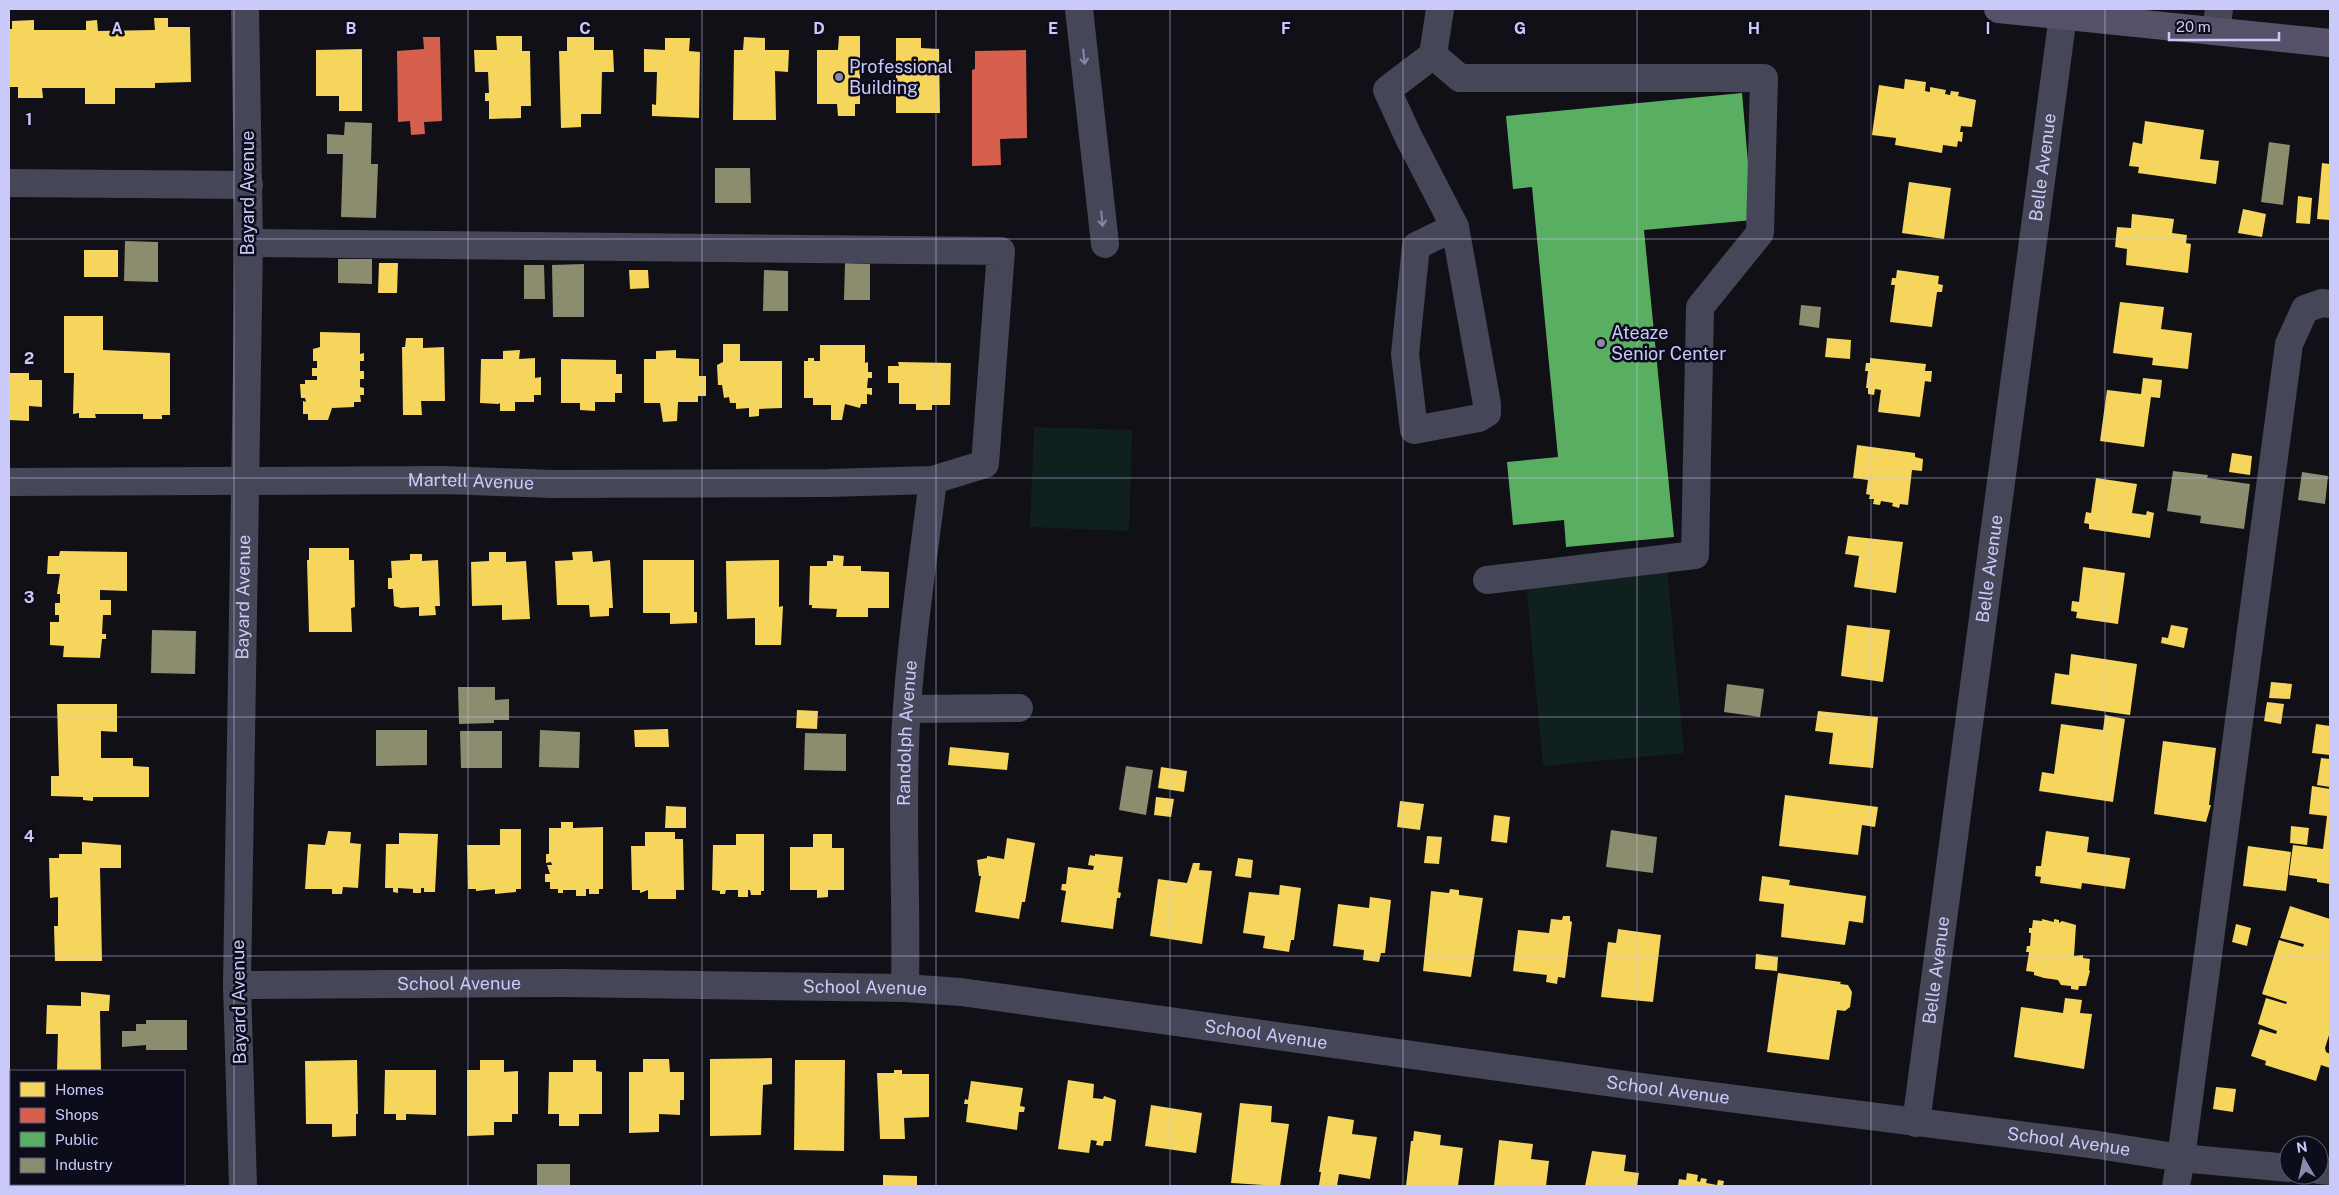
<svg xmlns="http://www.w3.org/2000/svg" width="2339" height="1195" font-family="'Public Sans',sans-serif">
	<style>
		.green { fill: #10201f }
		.homes { fill: #f6d55c }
		.shops { fill: #d6604d }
		.public { fill: #5aae61 }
		.industry { fill: #8c8c6e }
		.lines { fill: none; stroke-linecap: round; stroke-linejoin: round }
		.minor { stroke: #454657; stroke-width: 28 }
		.major { stroke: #575069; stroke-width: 28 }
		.oneway { stroke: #8888a8 }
		.grid { fill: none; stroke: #cacafa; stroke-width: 1; stroke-opacity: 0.55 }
		.poi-dot { fill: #8989aa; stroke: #0d0c1a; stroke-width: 2 }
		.labels { text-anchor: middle; stroke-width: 5; stroke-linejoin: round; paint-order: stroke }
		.poi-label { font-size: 18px; fill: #cacafa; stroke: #0d0c1a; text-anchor: start }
		.street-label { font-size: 18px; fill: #cacafa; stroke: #0d0c1a }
		.grid-label { font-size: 16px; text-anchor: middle; font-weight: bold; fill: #cacafa; stroke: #0d0c1a; stroke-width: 5; stroke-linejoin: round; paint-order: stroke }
	</style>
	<rect width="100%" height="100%" fill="#101016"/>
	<g class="green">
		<path d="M1034 427 1132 430 1129 531 1030 527Z"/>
		<path d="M1667 569 1684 753 1543 766 1526 582Z"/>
	</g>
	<g class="homes">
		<path d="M154 18H168V27H190L191 82 155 83V88H115V104H85V88H42L43 98H18V87H9V29H12V21L34 20V30H86V21L97 20 98 31 155 30Z"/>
		<path d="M496 36H522V51H530L531 106H521V118L489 119V101H485V93H489L488 72H475L474 50H497Z"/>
		<path d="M839 36H860V104H855V116H838L837 104H817V50H838Z"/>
		<path d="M567 37H594V50H613L614 72H602L601 114H581V127L561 128 559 51H567Z"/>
		<path d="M744 37 765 38V50H789L788 72 775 71 776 120H733L734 50H743Z"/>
		<path d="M665 38H690L689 51 700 52 699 118 652 116V104L656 105 657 72H644V49L665 50Z"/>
		<path d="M896 38H921V48L939 49 940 113H896Z"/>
		<path d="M362 49V111H339V96H316V50Z"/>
		<path d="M1905 79 1926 82 1925 91 1930 92V87L1946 90 1945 94 1950 95 1951 91 1959 92 1958 96 1976 100 1972 127 1961 126 1960 132H1963L1962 142 1958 141 1957 147 1943 145 1942 153 1895 145 1896 138 1872 135 1879 85 1904 89Z"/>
		<path d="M2145 121 2204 130 2200 159 2219 161 2216 184 2138 173 2139 167 2129 166 2133 142 2142 144Z"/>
		<path d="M2322 163 2330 164V220L2317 219Z"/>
		<path d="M1909 182 1951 188 1944 239 1902 233Z"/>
		<path d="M2298 196 2312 198 2310 224 2296 223Z"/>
		<path d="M2243 209 2266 214 2262 237 2238 233Z"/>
		<path d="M2132 214 2174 219 2172 233 2187 235 2186 243 2191 244 2188 273 2126 265 2127 249 2115 247 2117 227 2131 228Z"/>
		<rect x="84" y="250" width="34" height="27"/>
		<path d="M379 263H398L397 293H378Z"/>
		<path d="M629 270H648L649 288 630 289Z"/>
		<path d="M1897 270 1939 276 1938 284 1943 285 1942 292H1937L1932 327 1890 322 1895 285H1891L1892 278H1896Z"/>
		<path d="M2120 302 2164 307 2161 329 2192 333 2188 369 2152 365 2153 358 2113 353Z"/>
		<path d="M64 316H103V350L170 353V415H162V419H143V414H95L96 418H79V413L73 414 74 373H64Z"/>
		<path d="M320 332 360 333V354L364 353V361H360V371H364V379H360V387L364 388V395H360L361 402H354V407L332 408 328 420H308V414H303V401L306 402 305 398H301L300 384H305V380H317V376H312V368H317V361H313V349L320 347Z"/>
		<path d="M406 338H423V348L444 347 445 401H421L422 415H403L402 347H405Z"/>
		<path d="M1827 338 1851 340 1850 359 1825 357Z"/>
		<path d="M723 344H740V361H782V408L759 409V416L749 417V408L736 409V403H730L729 397 724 398 722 385H718L717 365 723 362Z"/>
		<path d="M820 345H865V363L868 362V372H872V378H868L867 388H872V395L867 394V404H861L860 408 845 404 842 420H831V405H813V398H804V361H808V358H814V361H820Z"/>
		<path d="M520 350 519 359 535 358V378L541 377V395H534V402H515V411H500V403L498 404 480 403 481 359H503V351Z"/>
		<path d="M676 350V358L699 359V376H706V396H698V402H678L677 421 663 422 660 403H644V359H656V351Z"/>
		<path d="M1870 358 1926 364 1925 371H1932L1931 382 1925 381 1920 417 1878 412 1881 390 1875 389 1874 395 1868 394V388H1866L1868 371H1865L1866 363H1870Z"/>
		<path d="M561 359 616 360V374H622V393H615V402H595V411L580 410V403H561Z"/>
		<path d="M898 362 951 363 950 405H932V410H916V404H899V383H888V366H899Z"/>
		<path d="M9 373H29V380H42V407L29 406V421L9 420Z"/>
		<path d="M2143 378 2162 380 2160 398 2151 397 2144 447 2100 441 2107 390 2141 394Z"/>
		<path d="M1857 445 1915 453V457L1923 459 1922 471 1912 470 1908 505 1900 504 1899 508 1892 506 1893 503 1881 501 1880 505 1873 504 1874 499H1869L1870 495 1866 494 1868 480 1853 478Z"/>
		<path d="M2232 453 2252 456 2250 475 2229 472Z"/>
		<path d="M2096 478 2137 484 2132 513 2146 515 2147 511 2154 513 2150 538 2089 529V524L2084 523 2086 512 2091 513Z"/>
		<path d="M1848 536 1903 542 1896 593 1854 587 1859 556 1845 554Z"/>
		<path d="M309 548H349V560H354L355 607 351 608 352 632H309L307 560H309Z"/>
		<path d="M60 551 127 552V591L100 590V600H111V615H103L102 634H106V639H102L100 658 63 657 64 646 50 645V622H59V615H55V603H60V594H57L60 574H47L48 556H59Z"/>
		<path d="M592 551 593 562 610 560 613 608H609V616L590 617 589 605H557L555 561 573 560 572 552Z"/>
		<path d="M489 552H506V562L526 561 530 619 502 620V605L472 606 471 562 489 561Z"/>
		<path d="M410 554H422V561L438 560 440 606H435L436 615 419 616V607L401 608 394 606 393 589H388V578H392L391 561 410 560Z"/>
		<path d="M833 555 844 556 843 566H861V571L889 572V608H868V617H836L837 609 812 608V605H809L810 566H827V561H833Z"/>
		<path d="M643 560H694V612H697V623L670 624V613H643Z"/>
		<path d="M779 560V607L783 606 781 645H755V618L727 619 726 561Z"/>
		<path d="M2083 567 2125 573 2118 624 2076 618 2077 612 2071 611 2072 601 2079 602Z"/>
		<path d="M1847 625 1890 630 1883 682 1841 676Z"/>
		<path d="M2171 625 2188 628 2184 648 2161 643 2162 637 2168 638Z"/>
		<path d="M2071 654 2137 664 2130 715 2051 704 2055 673 2069 675Z"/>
		<path d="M2271 682 2292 684 2290 699 2269 698Z"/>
		<path d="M2267 702 2284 704 2281 724 2264 721Z"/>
		<path d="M57 704H117V732L101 731V758H133V766L149 767V797H93V801L83 800V797L51 796V776H59Z"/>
		<path d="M797 710 818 711 817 729 796 728Z"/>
		<path d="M1818 711 1878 717 1873 768 1829 764 1833 733 1815 731Z"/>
		<path d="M2105 715 2125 719 2113 802 2039 791 2042 772 2054 774 2061 724 2103 730Z"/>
		<path d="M2316 724 2330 726V755L2312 753Z"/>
		<path d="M668 729 669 747H635L634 730Z"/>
		<path d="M2163 741 2216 748 2209 805H2211L2206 822 2154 814Z"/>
		<path d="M950 747 1009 753 1007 770 948 765Z"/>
		<path d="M2321 758 2330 759V787L2317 785Z"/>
		<path d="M1161 767 1187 771 1184 792 1158 788Z"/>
		<path d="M2312 786 2330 789V884L2317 882V879L2289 875 2293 845 2323 849 2327 816 2309 814Z"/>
		<path d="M1785 795 1878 807 1875 827 1862 825 1858 855 1779 846Z"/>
		<path d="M1156 797 1174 799 1171 817 1154 815Z"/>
		<path d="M1400 801 1424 804 1420 830 1397 827Z"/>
		<path d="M666 806 686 807V828H665Z"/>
		<path d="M1494 815 1510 817 1507 843 1491 841Z"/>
		<path d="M561 822H573V828L603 827V889H599V894H589V889H586V896H576V890H563V893H558V889H550V882H545V874H550L547 865H552L551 862 546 863V854H549V828H561Z"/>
		<path d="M2291 826 2309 828 2307 845 2290 843Z"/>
		<path d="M500 829H521V889H516V892L495 894V889L476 891V889H468L467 845H500Z"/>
		<path d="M328 831 351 832 350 843 361 844 358 888 343 887 342 894H332V889H305L308 844 325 845Z"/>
		<path d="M2046 831 2089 837 2087 852 2130 858 2125 889 2082 883 2081 889 2040 883 2041 877 2035 876 2036 866H2041Z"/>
		<path d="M645 832H675V839H683L684 890H676V899H648V890L640 893V890H632L631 846H645Z"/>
		<path d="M399 833 438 834 435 892H424V888H421V893H413V889L398 888V893L393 892V888H385L386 844H399Z"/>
		<path d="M736 834H764V891H761V895H751L750 890H748V897H738V890H726L725 894H720V891L712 890 713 845H736Z"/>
		<path d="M813 834H832V848H844V890H828V897L817 898V890H790V847H813Z"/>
		<path d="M1427 836 1442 837 1439 864 1424 863Z"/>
		<path d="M1007 838 1035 843 1025 902H1022L1019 919 975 912 981 876H979L977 860 987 858V856L1004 859Z"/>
		<path d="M82 842 121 845V868H100L102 961H55L54 926H58V897L50 898 49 858H59V854H82Z"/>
		<path d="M2248 846 2291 852 2286 891 2243 886Z"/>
		<path d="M1095 854 1123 857 1118 892 1121 893 1120 898H1117L1113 929 1061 922 1066 891 1061 890 1062 884H1066L1068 867 1093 870 1094 866 1088 865 1090 855 1095 856Z"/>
		<path d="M1238 858 1253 860 1251 878 1235 876Z"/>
		<path d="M1193 863H1200L1199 870 1212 871 1202 944 1150 936 1158 879 1187 883Z"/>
		<path d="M1762 876 1790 880 1789 885 1866 896 1863 923 1849 921 1845 945 1781 937 1784 904 1759 901Z"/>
		<path d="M1280 885 1301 888 1294 940H1291L1289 952 1263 948 1265 936 1243 933 1249 892 1279 895Z"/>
		<path d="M1450 889 1459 890V895L1483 898 1471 977 1423 971 1431 891 1449 893Z"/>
		<path d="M1370 897 1391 900 1385 953H1381L1379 962 1363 960 1364 950 1333 946 1338 904 1369 908Z"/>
		<path d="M2290 906 2330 919V1032L2325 1048 2326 1052 2330 1054V1068L2321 1065 2316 1081 2265 1065 2266 1061 2251 1056 2260 1029 2276 1034 2277 1031 2258 1024 2266 998 2286 1004 2287 1002 2262 994 2279 940 2303 947 2304 944 2280 938Z"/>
		<path d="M1563 916H1570V921L1572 922 1565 978 1558 977 1557 984 1546 982 1547 975 1513 971 1518 930 1549 933 1551 919 1562 920Z"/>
		<path d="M2042 919 2054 922V919L2059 920V923L2062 921 2076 925 2074 956 2083 955V958L2090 959 2089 970 2090 971 2086 986H2079L2078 990 2071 989V986L2061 985 2058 980 2044 978 2034 975V972L2026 971 2029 952H2026L2027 946H2030L2031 933H2029V928H2032L2033 920 2042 921Z"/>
		<path d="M2236 924 2251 928 2247 946 2232 942Z"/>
		<path d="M1618 929 1661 935 1653 1002 1601 997 1608 942 1616 943Z"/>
		<path d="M1756 954 1778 957 1777 971 1755 969Z"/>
		<path d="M1778 973 1841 982 1840 984 1848 985 1852 992 1850 1007 1845 1011 1837 1010 1829 1060 1767 1052Z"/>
		<path d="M81 992 110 995 109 1011H100L101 1071H57L58 1034H46L47 1005 81 1006Z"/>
		<path d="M2065 998 2082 1000 2080 1013 2092 1014 2084 1069 2014 1057 2021 1007 2063 1013Z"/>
		<path d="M772 1058V1084L763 1085 761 1135 710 1136V1059Z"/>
		<path d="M643 1059H669L670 1072H684V1100H680V1115L659 1114V1132L629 1133V1072H643Z"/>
		<path d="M357 1060 358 1114H356V1136L332 1137V1124H306L305 1061Z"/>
		<path d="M480 1060H504V1072L518 1071V1114H512V1122H494V1135L467 1136V1070H480Z"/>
		<path d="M573 1060H596V1071L602 1072V1114H579V1126H559V1114H548L549 1072H573Z"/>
		<path d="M795 1060H845L844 1151 794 1150Z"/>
		<path d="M385 1070H436V1115L406 1114V1120H396V1114H384Z"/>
		<path d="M894 1070H902V1074H929V1117L904 1118 905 1139H880L877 1073H894Z"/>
		<path d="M1068 1080 1094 1084 1093 1098 1103 1099 1104 1096 1116 1100 1111 1141H1104L1103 1146 1096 1145 1097 1141 1091 1140 1089 1153 1058 1149Z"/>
		<path d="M971 1081 1023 1088 1020 1106 1025 1107 1024 1112H1019L1017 1130 966 1122 968 1104H964L965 1099 968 1100Z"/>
		<path d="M2216 1087 2236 1089 2233 1112 2213 1109Z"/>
		<path d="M1240 1103 1272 1106 1271 1122 1289 1124 1280 1186 1231 1183Z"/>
		<path d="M1151 1105 1202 1113 1196 1153 1145 1146Z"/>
		<path d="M1328 1116 1354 1120 1352 1134 1377 1137 1370 1179 1339 1174 1337 1186 1319 1185 1321 1172H1319Z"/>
		<path d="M1414 1131 1441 1135 1440 1145 1463 1148 1458 1186H1406L1411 1141H1413Z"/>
		<path d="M1499 1140 1533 1144 1531 1159 1549 1161 1546 1186H1494Z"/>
		<path d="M1592 1151 1626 1155 1624 1171 1639 1173 1637 1186H1585Z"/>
		<path d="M1687 1173 1698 1175 1697 1181 1700 1182 1701 1178 1707 1179 1706 1183 1717 1185 1718 1180 1724 1181 1723 1186H1678L1679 1179 1686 1180Z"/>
		<path d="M883 1175 917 1176V1186H883Z"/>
		<rect x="74" y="1184" width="42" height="2"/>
	</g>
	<g class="shops">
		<path d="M423 37H440L442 121 424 122 425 134 411 135 410 121 398 122 397 51 424 49Z"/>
		<path d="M1026 50 1027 138 1000 139 1001 165 972 166V70L975 69V51Z"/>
	</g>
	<path class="public" d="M1742 93 1753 220 1644 230 1674 537 1566 547 1564 520 1513 525 1507 462 1558 457 1532 187 1513 189 1506 116Z"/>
	<g class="industry">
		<path d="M345 122 372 123 371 164H378L376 218 341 217 343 154H327V134L344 135Z"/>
		<path d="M2269 142 2290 145 2283 205 2261 202Z"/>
		<path d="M715 168H750L751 203H715Z"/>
		<path d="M125 241 158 242V282L124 281Z"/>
		<path d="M338 259H372V284L338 283Z"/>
		<path d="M845 263 870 264V300H844Z"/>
		<path d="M584 264V317H553L552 265Z"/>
		<path d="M524 265H544L545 299H524Z"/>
		<path d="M764 270 788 271V311H763Z"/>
		<path d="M1801 305 1821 307 1819 328 1799 325Z"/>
		<path d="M2173 471 2208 475 2207 478 2250 484 2244 529 2200 523 2201 516 2167 511Z"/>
		<path d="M2302 472 2328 476 2325 504 2298 500Z"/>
		<path d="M152 630 196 631 195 674 151 673Z"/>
		<path d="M1727 684 1764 689 1760 717 1724 712Z"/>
		<path d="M458 687H495V700L509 699V720H494V723L459 724Z"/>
		<path d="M376 730H427V765L376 766Z"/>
		<path d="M540 730 580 732 579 768 539 767Z"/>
		<path d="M460 731H502V768H461Z"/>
		<path d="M805 733 846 734V771L804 770Z"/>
		<path d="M1126 766 1153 770 1146 815 1119 810Z"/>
		<path d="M1611 830 1657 837 1653 873 1606 867Z"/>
		<path d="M146 1020H187V1050H146V1045L122 1047V1031H136V1024H146Z"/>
		<rect x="537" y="1164" width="33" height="22"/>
	</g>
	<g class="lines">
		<g class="minor">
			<path d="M1079 9 1105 244"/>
			<path d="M1440 9 1433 55 1387 90 1408 136 1455 227 1487 404V413L1479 418 1414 430 1405 354 1416 246 1455 227"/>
			<path d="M2216 31 2219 9"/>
			<path d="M1433 55 1460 78H1764L1760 233 1700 307 1695 555 1487 580"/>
			<path d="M9 183 249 185"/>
			<path id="s1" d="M9 482 446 480 552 484 828 483 933 480 985 464 1001 251 249 243"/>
			<path d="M907 709 1019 708"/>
			<path id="s2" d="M237 985 566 983 905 988 961 992 1642 1087 2098 1145 2181 1158 2289 1168"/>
			<path id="s3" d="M905 988C907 899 901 810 906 722 911 641 923 560 933 480"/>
			<path id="s4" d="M1916 1123 2063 15"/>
			<path d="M2319 1170 2330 1171"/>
			<path id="s5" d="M243 1186 237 985 249 243 245 9"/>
			<path d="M2176 1186 2181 1158 2289 344 2305 309 2322 303 2330 304"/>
		</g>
		<path class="major" d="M1998 9 2330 43"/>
	</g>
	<defs><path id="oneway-shaft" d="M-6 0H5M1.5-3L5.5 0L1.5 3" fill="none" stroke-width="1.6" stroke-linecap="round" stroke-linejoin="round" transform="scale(1.25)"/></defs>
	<g class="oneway">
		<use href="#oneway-shaft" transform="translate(1084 57) rotate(84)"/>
		<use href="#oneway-shaft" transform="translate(1102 219) rotate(84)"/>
	</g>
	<path class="grid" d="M234 9V1186M468 9V1186M702 9V1186M936 9V1186M1170 9V1186M1403 9V1186M1637 9V1186M1871 9V1186M2105 9V1186M9 239H2330M9 478H2330M9 717H2330M9 956H2330"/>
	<g class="poi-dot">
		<circle cx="839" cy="77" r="5"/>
		<circle cx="1601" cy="343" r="5"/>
	</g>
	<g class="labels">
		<g class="poi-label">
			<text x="849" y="73">Professional<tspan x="849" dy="21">Building</tspan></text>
			<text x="1611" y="339">Ateaze<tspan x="1611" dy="21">Senior Center</tspan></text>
		</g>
		<g class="street-label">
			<text dy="6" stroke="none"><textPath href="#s4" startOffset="964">Belle Avenue</textPath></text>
			<text transform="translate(248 193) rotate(-90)" y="6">Bayard Avenue</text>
			<text dy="6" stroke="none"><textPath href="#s1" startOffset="462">Martell Avenue</textPath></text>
			<text dy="6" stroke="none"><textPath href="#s4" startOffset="559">Belle Avenue</textPath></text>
			<text dy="6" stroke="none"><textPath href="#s5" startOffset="589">Bayard Avenue</textPath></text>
			<text dy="6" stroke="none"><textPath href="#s3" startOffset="255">Randolph Avenue</textPath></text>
			<text dy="6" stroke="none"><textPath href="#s4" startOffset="154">Belle Avenue</textPath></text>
			<text dy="6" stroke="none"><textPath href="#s2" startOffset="222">School Avenue</textPath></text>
			<text dy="6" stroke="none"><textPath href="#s2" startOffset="628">School Avenue</textPath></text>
			<text transform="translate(239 1002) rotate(-91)" y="6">Bayard Avenue</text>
			<text dy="6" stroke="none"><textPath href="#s2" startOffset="1032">School Avenue</textPath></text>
			<text dy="6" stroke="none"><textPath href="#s2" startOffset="1438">School Avenue</textPath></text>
			<text dy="6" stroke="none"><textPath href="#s2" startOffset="1842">School Avenue</textPath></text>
		</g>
	</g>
	<g class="grid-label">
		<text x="117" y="34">A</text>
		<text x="351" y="34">B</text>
		<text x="585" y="34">C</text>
		<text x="819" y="34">D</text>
		<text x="1053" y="34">E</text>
		<text x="1286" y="34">F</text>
		<text x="1520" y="34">G</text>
		<text x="1754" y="34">H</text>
		<text x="1988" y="34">I</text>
		<text x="29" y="125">1</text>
		<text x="29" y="364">2</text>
		<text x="29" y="603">3</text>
		<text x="29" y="842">4</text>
	</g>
	<rect width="2339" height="1195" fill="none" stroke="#cacafa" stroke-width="20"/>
	<rect x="10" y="1070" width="175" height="115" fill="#0d0c1a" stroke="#595874"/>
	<rect x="20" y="1082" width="25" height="15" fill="#f6d55c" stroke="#595874"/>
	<text x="55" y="1095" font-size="15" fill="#cacafa">Homes</text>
	<rect x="20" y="1108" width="25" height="15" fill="#d6604d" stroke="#595874"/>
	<text x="55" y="1120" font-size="15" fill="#cacafa">Shops</text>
	<rect x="20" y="1132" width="25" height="15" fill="#5aae61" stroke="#595874"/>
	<text x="55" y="1145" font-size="15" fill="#cacafa">Public</text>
	<rect x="20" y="1158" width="25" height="15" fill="#8c8c6e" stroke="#595874"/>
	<text x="55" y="1170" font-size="15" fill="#cacafa">Industry</text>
	<g transform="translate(2304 1160) rotate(351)"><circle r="24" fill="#0d0c1a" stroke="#595874"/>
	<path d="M0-4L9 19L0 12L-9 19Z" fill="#8989aa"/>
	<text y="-8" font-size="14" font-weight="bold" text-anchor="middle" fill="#cacafa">N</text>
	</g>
	<path d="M2169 32v8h110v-8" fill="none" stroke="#cacafa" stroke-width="2.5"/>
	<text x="2176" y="32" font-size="15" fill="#cacafa" stroke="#0d0c1a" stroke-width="4" paint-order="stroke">20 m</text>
</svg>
